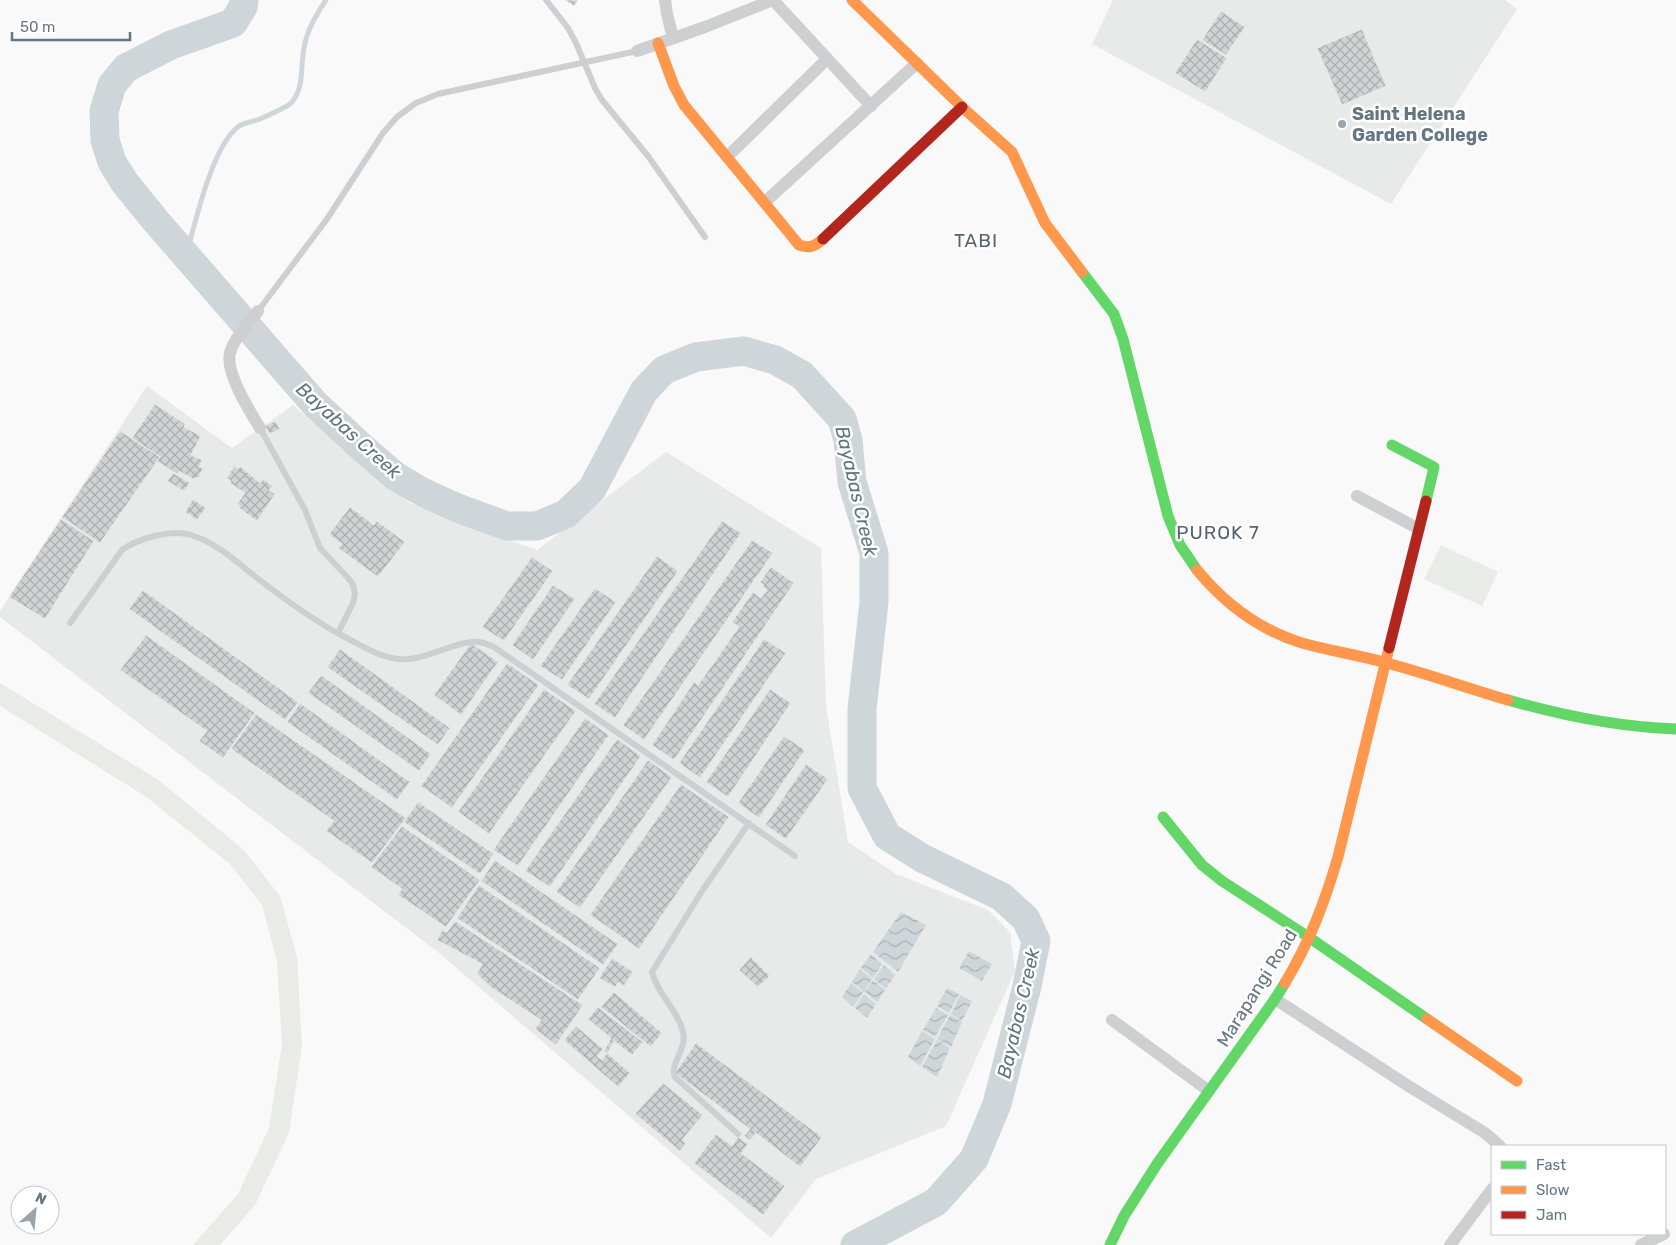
<svg xmlns="http://www.w3.org/2000/svg" width="1676" height="1245" font-family="Rubik,sans-serif">
	<style>
		.built { fill: #e8e9e9 }
		.pitch { fill: #e8ebe6 }
		.water { fill: url(#water-waves) }
		.lines { fill: none; stroke-linecap: round; stroke-linejoin: round }
		.stream { stroke: #ced6d9; stroke-width: 5 }
		.river { stroke: #ced6d9; stroke-width: 29 }
		.building { fill: url(#building-cross-hatch); stroke: #e8e8e8 }
		.lane { stroke: #cecfd0; stroke-width: 6 }
		.street { stroke: #cecfd0; stroke-width: 12 }
		.fast { stroke: #63d668; stroke-width: 11 }
		.slow { stroke: #ff974d; stroke-width: 11 }
		.jam { stroke: #b3261e; stroke-width: 11 }
		.poi-dot { fill: #99a4ac; stroke: #fff; stroke-width: 2 }
		.labels { text-anchor: middle; stroke-width: 5; stroke-linejoin: round; paint-order: stroke }
		.poi-label { font-size: 18px; font-weight: bold; fill: #657683; stroke: #fff; text-anchor: start }
		.street-label { font-size: 18px; fill: #657683; stroke: #fff }
		.neighbourhood-label { font-size: 19px; letter-spacing: 1px; fill: #57646e; stroke: #fff }
		.water-label { font-size: 19px; font-style: italic; fill: #60757c; stroke: #fff }
	</style>
	<defs>
		<pattern id="water-waves" width="16" height="10" patternUnits="userSpaceOnUse" patternTransform="scale(1.25)"><rect width="16" height="10" fill="#ced6d9"/><path d="M0 5q4-4 8 0t8 0" fill="none" stroke="#abb2b5"/></pattern>
		<pattern id="building-cross-hatch" width="8" height="8" patternUnits="userSpaceOnUse" patternTransform="scale(1.25)"><rect width="8" height="8" fill="#d0d2d3"/><path d="M0 0l8 8M0 8l8-8" fill="none" stroke="#acafb1"/></pattern>
	</defs>
	<rect width="100%" height="100%" fill="#f9f9f9"/>
	<g class="built">
		<path d="M1113 0H1505L1517 9 1391 204 1092 44Z"/>
		<path d="M147 386 232 448 293 405 411 504 537 550 666 452 821 548 826 706 848 842 896 874 988 910 1010 932 1015 971 946 1126 816 1179 771 1238 439 953 0 617V611Z"/>
	</g>
	<g class="pitch">
		<path d="M1441 545 1498 572 1482 606 1424 579Z"/>
		<path d="M0 683 157 779 244 850 280 896 297 957 302 1045 289 1133 255 1205 220 1245H193L238 1194 269 1128 282 1044 277 961 262 905 230 864 145 796 0 706Z"/>
	</g>
	<g class="water">
		<path d="M901 912 926 925 898 972 873 952Z"/>
		<path d="M969 951 992 964 982 981 959 968Z"/>
		<path d="M871 954 882 964 873 978 861 968Z"/>
		<path d="M884 965 895 975 886 989 874 979Z"/>
		<path d="M860 969 872 979 864 992 852 982Z"/>
		<path d="M873 980 885 990 877 1002 865 992Z"/>
		<path d="M851 983 863 993 853 1007 842 997Z"/>
		<path d="M947 988 959 994 949 1013 937 1006Z"/>
		<path d="M864 994 876 1004 867 1018 855 1008Z"/>
		<path d="M960 995 972 1001 962 1021 951 1014Z"/>
		<path d="M936 1008 948 1015 935 1037 923 1030Z"/>
		<path d="M950 1015 962 1022 951 1047 937 1039Z"/>
		<path d="M922 1031 935 1039 920 1066 908 1057Z"/>
		<path d="M937 1040 950 1048 937 1077 922 1067Z"/>
	</g>
	<g class="lines">
		<path class="stream" d="M186 256C195 223 212 146 239 126 244 123 251 122 257 120 263 118 287 107 291 103 305 88 300 66 304 48 307 30 316 15 326 0"/>
		<path class="river" d="M244 0 243 7 233 23 171 45 126 68 112 85 104 111 105 140 112 162 125 183 155 220 315 404 357 443 395 476 424 493 460 509 507 526H537L566 514 592 489 644 391 664 370 696 357 744 351 775 360 802 375 842 419 848 440 852 482 874 553V602L862 709V788L887 836 922 858 1002 897 1026 919 1036 941 1027 986 997 1104 974 1159 936 1202 855 1245"/>
	</g>
	<g class="building">
		<path d="M565 0H578L574 6Z"/>
		<path d="M1221 11 1245 27 1226 55 1202 40Z"/>
		<path d="M1362 29 1386 86 1342 105 1317 48Z"/>
		<path d="M1197 39 1227 58 1205 92 1175 73Z"/>
		<path d="M155 404 185 424 184 427 201 436 191 455 202 460 199 467 203 468 199 477 193 479 179 471 177 474 157 461 160 457 132 438Z"/>
		<path d="M275 421 280 429 270 434 265 426Z"/>
		<path d="M120 431 160 457 100 543 62 517Z"/>
		<path d="M234 466 238 469 240 466 260 483 263 479 273 486 269 490 275 494 257 521 239 508 240 506 237 504 245 493 230 483 231 481 227 478Z"/>
		<path d="M173 473 190 483 184 491 167 481Z"/>
		<path d="M193 499 206 508 197 520 185 512Z"/>
		<path d="M350 507 374 525 377 521 405 542 378 577 338 548 342 544 329 534Z"/>
		<path d="M61 519 94 541 45 619 9 597Z"/>
		<path d="M722 521 741 533 615 718 594 704Z"/>
		<path d="M752 540 773 553 644 740 623 725Z"/>
		<path d="M657 556 678 571 589 699 567 685Z"/>
		<path d="M532 557 553 571 504 641 482 627Z"/>
		<path d="M771 567 794 583 674 760 652 745 694 682 698 685 739 627 732 622 753 592 761 598 767 590 763 587 764 585 760 582Z"/>
		<path d="M553 585 575 599 533 660 512 645Z"/>
		<path d="M595 588 616 602 562 680 540 666Z"/>
		<path d="M143 590 298 702 285 720 129 609Z"/>
		<path d="M146 635 255 713 223 758 199 741 207 731 120 670Z"/>
		<path d="M764 639 786 653 700 778 679 763Z"/>
		<path d="M471 643 498 662 461 715 434 695Z"/>
		<path d="M340 649 450 728 438 745 327 667Z"/>
		<path d="M507 663 539 685 452 808 421 786Z"/>
		<path d="M321 675 431 754 419 771 308 693Z"/>
		<path d="M544 689 576 711 489 834 458 812Z"/>
		<path d="M770 689 791 703 728 797 706 782Z"/>
		<path d="M300 703 410 782 397 800 287 722Z"/>
		<path d="M256 714 406 818 372 863 326 831 334 821 231 749Z"/>
		<path d="M585 718 609 735 518 866 493 850Z"/>
		<path d="M784 736 805 750 759 818 738 803Z"/>
		<path d="M617 739 641 756 550 887 525 871Z"/>
		<path d="M648 760 672 777 580 908 556 892Z"/>
		<path d="M806 764 828 779 786 839 765 825Z"/>
		<path d="M681 784 729 817 639 949 590 915Z"/>
		<path d="M418 802 494 854 480 874 404 822Z"/>
		<path d="M402 826 480 880 446 927 398 895 402 889 371 867Z"/>
		<path d="M495 860 618 944 603 965 481 881Z"/>
		<path d="M479 885 600 968 578 1000 457 918Z"/>
		<path d="M455 921 583 1005 556 1045 535 1029 541 1020 492 988 477 974 482 964 437 940 442 930 447 932Z"/>
		<path d="M751 957 770 976 758 987 739 970Z"/>
		<path d="M612 958 633 972 624 986 618 982 615 987 599 978Z"/>
		<path d="M614 992 662 1033 651 1047 601 1007Z"/>
		<path d="M598 1007 643 1042 632 1055 614 1041 608 1052 606 1053 604 1051 611 1038 588 1019Z"/>
		<path d="M576 1026 603 1049 597 1056 602 1060 607 1053 630 1073 618 1087 564 1040Z"/>
		<path d="M696 1043 822 1137 800 1167 756 1133 750 1140 744 1136 750 1129 675 1073Z"/>
		<path d="M663 1083 703 1115 682 1140 686 1143 680 1151 635 1114Z"/>
		<path d="M716 1134 732 1146 738 1137 748 1144 741 1153 785 1186 763 1215 694 1163Z"/>
	</g>
	<g class="lines">
		<g class="lane">
			<path d="M546 0 568 28 576 43 595 88 602 100 648 156 705 237"/>
			<path d="M258 311 327 219 383 133 397 117 416 103 438 94 637 51"/>
			<path d="M260 428 305 510 320 548 349 579 353 585 355 594 353 603 338 633"/>
			<path d="M70 623 122 550C139 538 173 528 194 536 218 544 238 563 257 578 283 598 310 618 339 634 357 643 378 657 398 659 423 662 448 644 472 642 480 641 487 644 494 647L795 856"/>
			<path d="M738 1134 675 1077C669 1064 688 1048 683 1032 678 1010 657 994 652 972L702 891 749 823"/>
		</g>
		<g class="street">
			<path d="M665 0 667 14 673 38"/>
			<path d="M773 0 871 106"/>
			<path d="M637 51 705 27 773 0"/>
			<path d="M727 157 827 59"/>
			<path d="M765 202 917 63"/>
			<path d="M258 311C248 324 234 338 230 353 225 372 250 412 260 428"/>
			<path d="M1357 496 1419 529"/>
			<path d="M1275 999 1410 1087 1485 1133 1500 1146"/>
			<path d="M1112 1020 1209 1091"/>
			<path d="M1450 1245 1492 1189"/>
			<path d="M1641 1245 1664 1234"/>
		</g>
		<g class="fast">
			<path d="M1082 272 1114 314 1123 339 1168 516 1180 545 1197 570"/>
			<path d="M1392 445 1434 467 1426 501"/>
			<path d="M1508 700C1564 716 1617 727 1676 729"/>
			<path d="M1163 817 1202 865 1222 881 1310 938 1427 1019"/>
			<path d="M1110 1245 1124 1216 1157 1164 1275 999 1285 983"/>
		</g>
		<g class="slow">
			<path d="M852 0 962 107 1012 152 1045 223 1082 272"/>
			<path d="M658 43 674 86 684 105 799 245C810 249 815 246 823 239"/>
			<path d="M1197 570C1225 604 1260 630 1302 643 1330 651 1359 655 1387 663 1428 674 1467 688 1508 700"/>
			<path d="M1285 983C1310 941 1324 904 1338 857L1389 648"/>
			<path d="M1427 1019 1517 1081"/>
		</g>
		<g class="jam">
			<path d="M823 239 962 107"/>
			<path d="M1389 648 1426 501"/>
		</g>
	</g>
	<circle class="poi-dot" cx="1342" cy="124" r="5"/>
	<g class="labels">
		<g class="poi-label">
			<text x="1352" y="120">Saint Helena<tspan x="1352" dy="21">Garden College</tspan></text>
		</g>
		<g class="street-label">
			<text transform="translate(1257 988) rotate(-58)" y="6">Marapangi Road</text>
		</g>
		<g class="neighbourhood-label">
			<text x="976" y="247">TABI</text>
			<text x="1218" y="539">PUROK 7</text>
		</g>
		<g class="water-label">
			<text transform="translate(349 430) rotate(42)" y="7">Bayabas Creek</text>
			<text transform="translate(857 491) rotate(77)" y="7">Bayabas Creek</text>
			<text transform="translate(1018 1013) rotate(-77)" y="7">Bayabas Creek</text>
		</g>
	</g>
	<rect x="1491" y="1145" width="175" height="90" fill="#ffffff" stroke="#c1c8cd"/>
	<rect x="1501" y="1161" width="25" height="8" fill="#63d668" stroke="#c1c8cd"/>
	<text x="1536" y="1170" font-size="15" fill="#657683">Fast</text>
	<rect x="1501" y="1186" width="25" height="8" fill="#ff974d" stroke="#c1c8cd"/>
	<text x="1536" y="1195" font-size="15" fill="#657683">Slow</text>
	<rect x="1501" y="1211" width="25" height="8" fill="#b3261e" stroke="#c1c8cd"/>
	<text x="1536" y="1220" font-size="15" fill="#657683">Jam</text>
	<g transform="translate(35 1210) rotate(27)"><circle r="24" fill="#ffffff" stroke="#c1c8cd"/>
	<path d="M0-4L9 19L0 12L-9 19Z" fill="#99a4ac"/>
	<text y="-8" font-size="14" font-weight="bold" text-anchor="middle" fill="#657683">N</text>
	</g>
	<path d="M12 32v8h118v-8" fill="none" stroke="#657683" stroke-width="2.5"/>
	<text x="20" y="32" font-size="15" fill="#657683" stroke="#ffffff" stroke-width="4" paint-order="stroke">50 m</text>
</svg>
